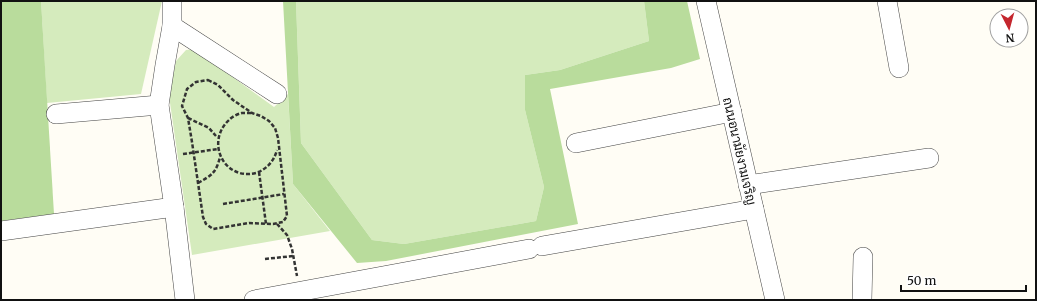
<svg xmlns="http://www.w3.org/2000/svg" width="1037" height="301" font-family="Merriweather,Sarabun,serif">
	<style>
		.green { fill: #d5ebbd }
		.forest { fill: #b9dc9c }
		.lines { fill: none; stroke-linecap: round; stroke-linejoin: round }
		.minor-casing { stroke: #444; stroke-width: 20 }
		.path { stroke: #333; stroke-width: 2.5; stroke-dasharray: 4 2; stroke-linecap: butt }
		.minor { stroke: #fff; stroke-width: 19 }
		.labels { text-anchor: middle; stroke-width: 4; stroke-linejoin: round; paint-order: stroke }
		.street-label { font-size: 13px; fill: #111; stroke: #fff }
	</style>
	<rect width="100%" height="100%" fill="#fffdf5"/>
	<g class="green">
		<path d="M41 1H162L141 94 47 103Z"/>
		<path d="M296 1H644L649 41 560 70 525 75V110L544 187 536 221 404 244 372 240 301 143Z"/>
		<path d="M194 49 274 107 288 94 293 184 330 231 192 255 169 96 176 61 186 50Z"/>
	</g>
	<g class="forest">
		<path d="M1 1H41L54 214 1 221Z"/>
		<path d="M283 1H296L301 143 372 240 404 244 536 221 544 187 525 110V75L560 70 649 41 644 1H687L700 59 671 68 550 89 578 224 386 261 357 263 293 184Z"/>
	</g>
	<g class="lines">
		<defs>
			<g id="minor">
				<path d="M172 1V26L165 65 159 105 174 207 185 300"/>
				<path d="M706 1 775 300"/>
				<path d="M887 1 899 68"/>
				<path d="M172 26 277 94"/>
				<path d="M56 114 159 105"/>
				<path d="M576 143 732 112"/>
				<path d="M748 185 929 158"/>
				<path d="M1 231 174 207"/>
				<path d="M542 246 754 209"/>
				<path d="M254 300 529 249"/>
				<path d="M862 300 863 257"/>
			</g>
		</defs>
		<use href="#minor" class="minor-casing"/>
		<g class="path">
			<path d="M208 80 218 85 233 100 252 113 261 116 269 121 275 128 278 138 287 216 283 222 273 224 249 223 213 229 206 224 203 217 192 142 188 118 182 106 187 89 196 82Z"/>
			<path d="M251 113C248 113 245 113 242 113 237 114 232 117 229 120 205 142 224 181 256 173 267 169 274 161 277 150"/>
			<path d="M188 118 209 128 216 136"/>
			<path d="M183 154 218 149"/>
			<path d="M259 172 266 224"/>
			<path d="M198 183C212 175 216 173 220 157"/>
			<path d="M223 204 284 194"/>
			<path d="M277 224 287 235 292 249 297 276"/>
			<path d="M265 259 293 256"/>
		</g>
		<use href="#minor" class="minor"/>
	</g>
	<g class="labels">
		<g class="street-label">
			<text transform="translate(740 151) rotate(77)" y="5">ถนนอนามัยงามเจริญ</text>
		</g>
	</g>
	<rect width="1037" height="301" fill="none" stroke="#111111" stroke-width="4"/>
	<g transform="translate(1009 28) rotate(174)"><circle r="19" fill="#ffffff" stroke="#a0a0a0"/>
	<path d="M0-3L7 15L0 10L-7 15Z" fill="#c4262e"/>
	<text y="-6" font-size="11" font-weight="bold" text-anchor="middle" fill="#111111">N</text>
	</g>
	<path d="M901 285v6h125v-6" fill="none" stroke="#111111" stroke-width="2"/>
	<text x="907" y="285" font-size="12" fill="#111111" stroke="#ffffff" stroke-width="3" paint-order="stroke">50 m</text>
</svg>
